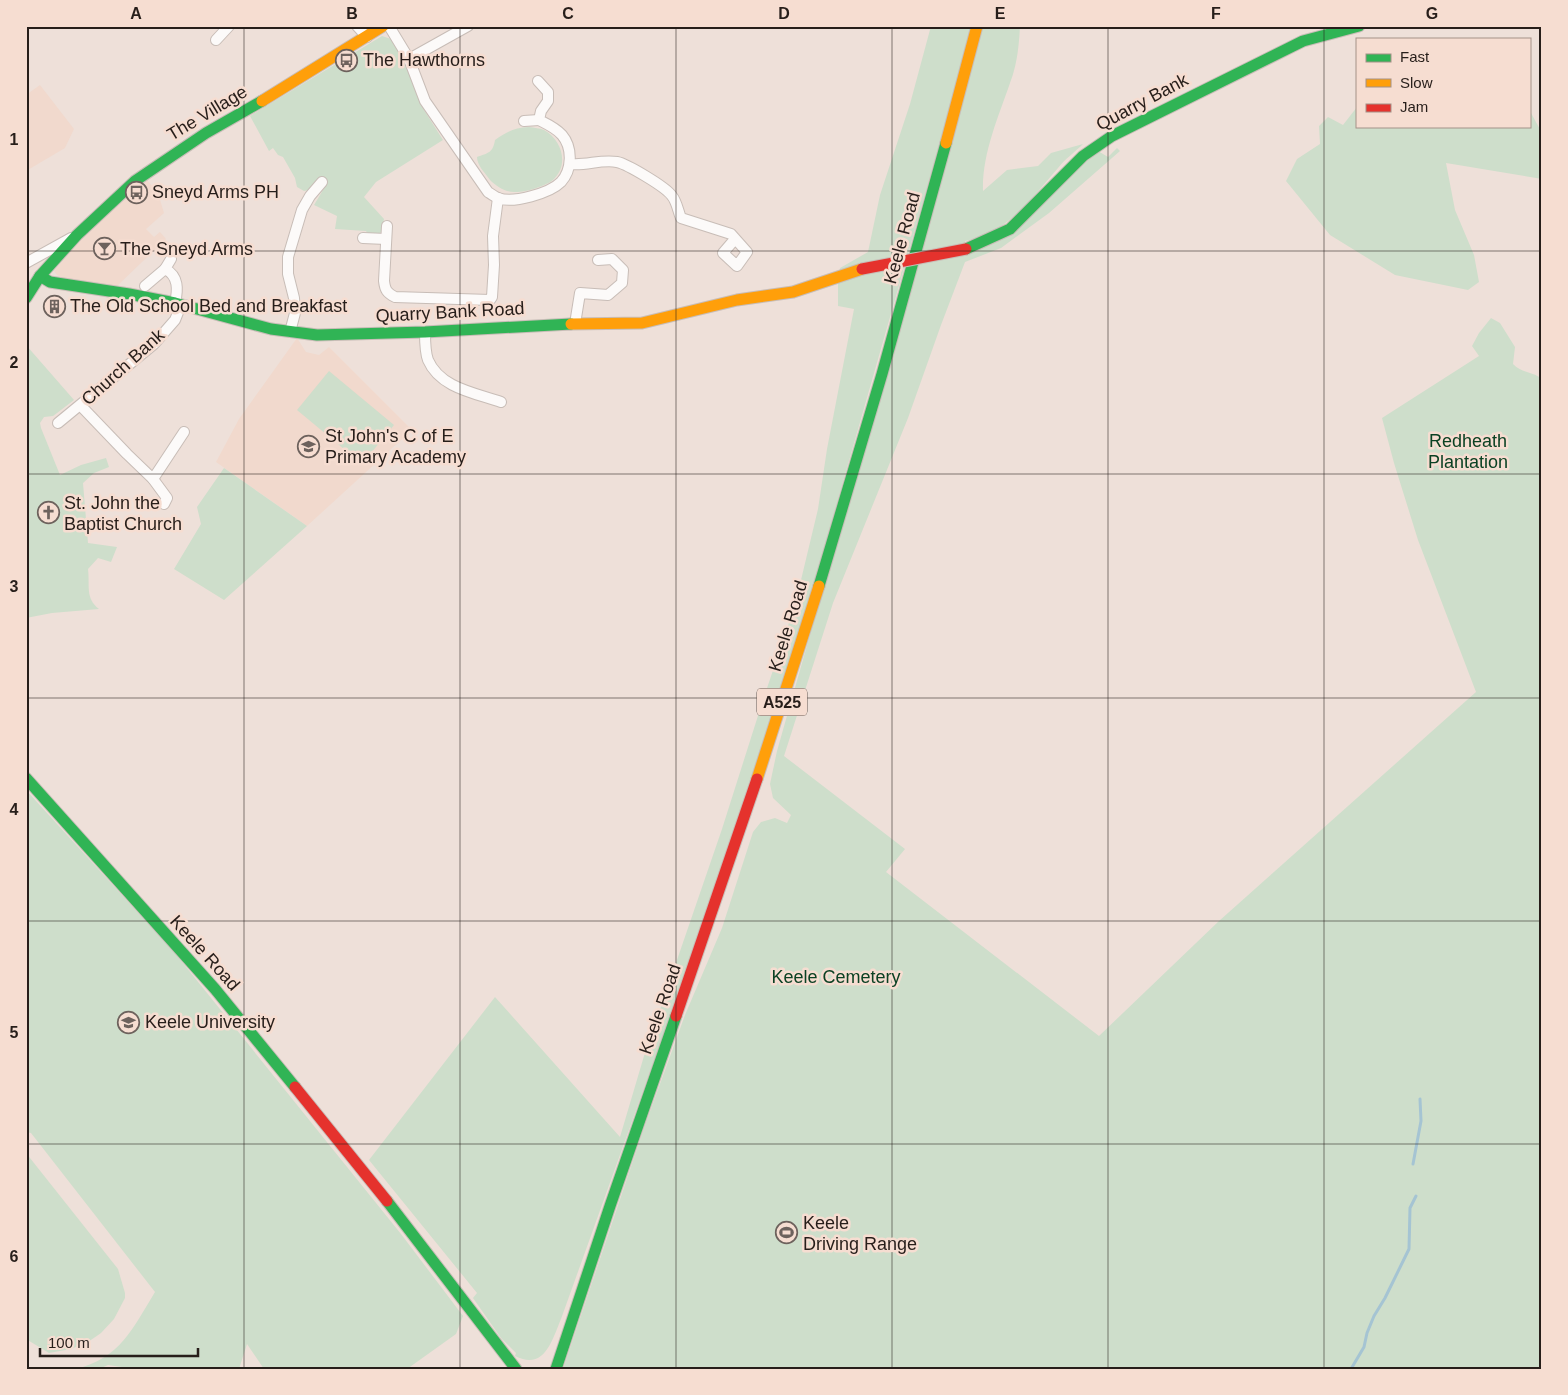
<svg xmlns="http://www.w3.org/2000/svg" width="1568" height="1395" font-family="Helvetica,sans-serif">
	<style>
		.built { fill: #f1d9cd }
		.green { fill: #cedecb }
		.lines { fill: none; stroke-linecap: round; stroke-linejoin: round }
		.stream { stroke: #a5c4d3; stroke-width: 3 }
		.street-casing { stroke: #c8bdb7; stroke-width: 12 }
		.fast-casing { stroke: #c8bdb7; stroke-width: 13 }
		.slow-casing { stroke: #c8bdb7; stroke-width: 13 }
		.jam-casing { stroke: #c8bdb7; stroke-width: 13 }
		.street { stroke: #fcfaf9; stroke-width: 10 }
		.fast { stroke: #30b455; stroke-width: 11 }
		.slow { stroke: #ff9f0a; stroke-width: 11 }
		.jam { stroke: #e5322d; stroke-width: 11 }
		.jam-bridge-casing { stroke: #c8bdb7; stroke-width: 13; stroke-linecap: butt }
		.jam-bridge { stroke: #e5322d; stroke-width: 11 }
		.grid { fill: none; stroke: #271e1a; stroke-width: 1; stroke-opacity: 0.55 }
		.labels { text-anchor: middle; stroke-width: 5; stroke-linejoin: round; paint-order: stroke }
		.shield { fill: #f6ddd1; stroke: #655751; stroke-width: 1 }
		.shield-label { font-size: 16px; font-weight: bold; fill: #271e1a }
		.poi-label { font-size: 18px; fill: #271e1a; stroke: #f6ddd1; text-anchor: start }
		.street-label { font-size: 18px; fill: #271e1a; stroke: #f6ddd1 }
		.park-label { font-size: 18px; fill: #0b4123; stroke: #f6ddd1 }
		.neatline { fill: none; stroke: #271e1a; stroke-width: 2 }
		.grid-label { font-size: 16px; text-anchor: middle; font-weight: bold; fill: #271e1a }
	</style>
	<rect width="100%" height="100%" fill="#eee0d9"/>
	<g class="built">
		<path d="M40 85 74 129 65 148 26 171V95Z"/>
		<path d="M147 180 158 193 164 213 146 229 154 237 160 232 166 239 117 286 63 278 57 275 54 271 87 233Z"/>
		<path d="M297 338 306 352 319 355 329 347 412 430 307 526 216 462 239 419Z"/>
	</g>
	<g class="green">
		<path d="M931 26H971L952 100 809 601 708 910 561 1319C552 1340 545 1371 515 1356L516 1353 501 1338 473 1298 477 1293 369 1160 495 997 620 1137 644 1056 722 829 763 700 795 605 818 509 827 449 854 309 838 306V285L840 268 868 252 880 195 910 104Z"/>
		<path d="M983 26H1020C1019 46 1017 65 1010 83 998 118 982 154 983 191L1007 170 1038 166 1051 153 1083 144C1075 152 1065 159 1058 168 1030 200 1010 231 965 241L967 253 1056 189 1098 151 1108 157 1117 148 1120 151 1049 213 1001 248 965 262 941 325 908 418 833 603 784 756 905 849 886 872 1099 1036 1219 921 1476 692 1418 540 1394 463 1382 418 1479 356 1472 346 1479 333 1491 318 1500 323 1515 347 1513 364C1523 374 1532 371 1542 379V1369H563L644 1128 685 1015 722 928 753 832 761 822 775 818 787 823 791 815 773 798 770 784 777 751Z"/>
		<path d="M382 36 391 39 408 67 424 110 443 140 376 182 364 197 384 219 382 231 378 235 368 234 366 231 335 229 337 216 314 205 326 185 318 179 309 190 304 191 297 187 295 178 283 157 278 155 273 148 269 151 250 116Z"/>
		<path d="M1357 107V126H1529V113H1531L1542 133V179L1446 163 1455 210 1474 255 1479 282 1468 290 1395 275 1330 235 1286 181 1297 159 1320 144 1319 126 1328 117 1343 125Z"/>
		<path d="M529 127C534 128 540 128 544 130 562 140 569 164 554 179 547 186 523 193 514 192 505 192 496 186 490 180 485 173 477 165 477 157 488 153 493 153 495 140 508 131 514 128 529 127Z"/>
		<path d="M26 345 74 400 57 413 53 416 44 417 40 423 41 428 60 475 81 465 106 458 109 467 94 473 83 483 88 543 117 547 111 562 98 558 88 569C90 586 85 598 99 609L52 613 26 618Z"/>
		<path d="M329 371 394 425 362 464 297 410Z"/>
		<path d="M224 468 307 526 224 600 174 569 201 524 197 507Z"/>
		<path d="M26 790 174 952 401 1234 463 1316 456 1334 407 1369H264L247 1344 239 1369H122V1367L108 1365 99 1369H75C120 1359 133 1328 155 1292L31 1133 26 1132Z"/>
		<path d="M26 1153 118 1269 125 1293V1298L114 1319 101 1333 88 1342 71 1349 49 1353 26 1339Z"/>
	</g>
	<g class="lines">
		<g class="stream">
			<path d="M1413 1164 1421 1121 1420 1099"/>
			<path d="M1351 1369 1364 1347 1367 1333 1374 1316 1385 1298 1409 1249 1410 1208 1416 1196"/>
		</g>
		<defs>
			<g id="street">
				<path d="M357 26 367 37"/>
				<path d="M389 26 409 59 425 101 488 192C491 194 495 197 498 198 513 204 550 193 561 182 572 170 573 148 562 135 556 128 547 124 539 120L541 111 548 101V92L538 81"/>
				<path d="M216 40 229 26"/>
				<path d="M409 59 468 26"/>
				<path d="M524 121 539 120"/>
				<path d="M570 164C586 166 601 159 617 162 627 164 666 187 672 196 677 202 678 211 681 218L731 234 747 252 737 266 723 253 735 239"/>
				<path d="M387 226 384 281C385 290 387 293 395 297L490 300 492 297 494 265 493 236 498 198"/>
				<path d="M363 238 386 239"/>
				<path d="M26 263 71 238"/>
				<path d="M165 269 171 259"/>
				<path d="M145 286 165 269C179 276 178 290 175 303"/>
				<path d="M575 324 580 293 608 295 622 283 623 270 612 259 598 260"/>
				<path d="M290 332 295 313 294 298 288 274V257L302 210 310 196 322 182"/>
				<path d="M425 332C425 340 425 352 428 360 440 388 475 393 501 402"/>
				<path d="M81 406 127 454 153 479 184 432"/>
				<path d="M58 423 154 344 175 320 181 305"/>
				<path d="M153 479 167 498 164 504"/>
			</g>
			<g id="fast">
				<path d="M966 249 1010 229 1083 156 1112 136 1303 41 1359 26"/>
				<path d="M40 276 50 282 129 294 175 303 271 329 317 335 425 332 571 324"/>
				<path d="M26 298 40 276 77 235 135 181 206 133 262 101"/>
				<path d="M819 586 882 374 946 143"/>
				<path d="M26 778 215 989 295 1087"/>
				<path d="M387 1201 516 1369"/>
				<path d="M556 1369 610 1206 676 1016"/>
			</g>
			<g id="slow">
				<path d="M262 101 383 26"/>
				<path d="M946 143 977 26"/>
				<path d="M571 324 642 323 737 300 793 292 862 269"/>
				<path d="M757 779 819 586"/>
			</g>
			<g id="jam">
				<path d="M676 1016 757 779"/>
				<path d="M295 1087 387 1201"/>
			</g>
		</defs>
		<use href="#street" class="street-casing"/>
		<use href="#fast" class="fast-casing"/>
		<use href="#slow" class="slow-casing"/>
		<use href="#jam" class="jam-casing"/>
		<use href="#street" class="street"/>
		<use href="#fast" class="fast"/>
		<use href="#slow" class="slow"/>
		<use href="#jam" class="jam"/>
		<defs>
			<path id="jam-bridge" d="M862 269 966 249"/>
		</defs>
		<use href="#jam-bridge" class="jam-bridge-casing"/>
		<use href="#jam-bridge" class="jam-bridge"/>
	</g>
	<path class="grid" d="M244 26V1369M460 26V1369M676 26V1369M892 26V1369M1108 26V1369M1324 26V1369M26 251H1542M26 474H1542M26 698H1542M26 921H1542M26 1144H1542"/>
	<defs>
		<symbol id="bus-ring" viewBox="-11 -11 22 22"><circle r="9.5" fill="#f6ddd1" stroke="#6d625d" stroke-width="1.5"/><path d="M-5-6H5V4H4V6H2V4H-2V6H-4V4H-5ZM-3.5-4V0h7V-4ZM-3.5 1.2v1.5H-2V1.2ZM2 1.2v1.5H3.5V1.2Z" fill="#6d625d"/></symbol>
		<symbol id="bar-ring" viewBox="-11 -11 22 22"><circle r="9.5" fill="#f6ddd1" stroke="#6d625d" stroke-width="1.5"/><path d="M-6-5H6L.8 .8V4.5H3.5V6h-7V4.5H-.8V.8Z" fill="#6d625d"/></symbol>
		<symbol id="building-ring" viewBox="-11 -11 22 22"><circle r="9.5" fill="#f6ddd1" stroke="#6d625d" stroke-width="1.5"/><path d="M-4-6H4V6H1V3H-1V6H-4ZM-2.5-4.3h1.7v1.8h-1.7ZM.8-4.3h1.7v1.8H.8ZM-2.5-1h1.7V.8h-1.7ZM.8-1h1.7V.8H.8Z" fill="#6d625d"/></symbol>
		<symbol id="school-ring" viewBox="-11 -11 22 22"><circle r="9.5" fill="#f6ddd1" stroke="#6d625d" stroke-width="1.5"/><path d="M0-5L7-2L0 1L-7-2ZM-4 1L0 2.5L4 1V4Q0 6-4 4Z" fill="#6d625d"/></symbol>
		<symbol id="church-ring" viewBox="-11 -11 22 22"><circle r="9.5" fill="#f6ddd1" stroke="#6d625d" stroke-width="1.5"/><path d="M-1.2-6h2.4v3.5h3.3v2.4h-3.3V6h-2.4V-.1h-3.3v-2.4h3.3Z" fill="#6d625d"/></symbol>
		<symbol id="university-ring" viewBox="-11 -11 22 22"><circle r="9.5" fill="#f6ddd1" stroke="#6d625d" stroke-width="1.5"/><path d="M0-5L7-2L0 1L-7-2ZM-4 1L0 2.5L4 1V4Q0 6-4 4Z" fill="#6d625d"/></symbol>
		<symbol id="stadium-ring" viewBox="-11 -11 22 22"><circle r="9.5" fill="#f6ddd1" stroke="#6d625d" stroke-width="1.5"/><path d="M0-5a6.5 5 0 1 0 0 10a6.5 5 0 1 0 0-10ZM-3.5-1.8h7v3.6h-7Z" fill="#6d625d"/></symbol>
	</defs>
	<g fill-rule="evenodd">
		<use href="#bus-ring" x="334" y="48" width="25" height="25"/>
		<use href="#bus-ring" x="124" y="180" width="25" height="25"/>
		<use href="#bar-ring" x="92" y="236" width="25" height="25"/>
		<use href="#building-ring" x="42" y="294" width="25" height="25"/>
		<use href="#school-ring" x="296" y="434" width="25" height="25"/>
		<use href="#church-ring" x="36" y="500" width="25" height="25"/>
		<use href="#university-ring" x="116" y="1010" width="25" height="25"/>
		<use href="#stadium-ring" x="774" y="1220" width="25" height="25"/>
	</g>
	<g class="labels">
		<rect class="shield" x="757" y="688.5" width="50" height="27" rx="4"/>
		<g class="shield-label">
			<text x="782" y="708">A525</text>
		</g>
		<g class="poi-label">
			<text x="363" y="66">The Hawthorns</text>
			<text x="152" y="198">Sneyd Arms PH</text>
			<text x="120" y="255">The Sneyd Arms</text>
			<text x="70" y="312">The Old School Bed and Breakfast</text>
			<text x="325" y="442">St John's C of E<tspan x="325" dy="21">Primary Academy</tspan></text>
			<text x="64" y="509">St. John the<tspan x="64" dy="21">Baptist Church</tspan></text>
			<text x="145" y="1028">Keele University</text>
			<text x="803" y="1229">Keele<tspan x="803" dy="21">Driving Range</tspan></text>
		</g>
		<g class="street-label">
			<text transform="translate(1142 102) rotate(-28)" y="6">Quarry Bank</text>
			<text transform="translate(207 113) rotate(-31)" y="6">The Village</text>
			<text transform="translate(902 238) rotate(-75)" y="6">Keele Road</text>
			<text transform="translate(450 312) rotate(-3)" y="6">Quarry Bank Road</text>
			<text transform="translate(123 367) rotate(-42)" y="6">Church Bank</text>
			<text transform="translate(788 626) rotate(-73)" y="6">Keele Road</text>
			<text transform="translate(205 953) rotate(48)" y="6">Keele Road</text>
			<text transform="translate(660 1009) rotate(-71)" y="6">Keele Road</text>
		</g>
		<g class="park-label">
			<text x="1468" y="447">Redheath<tspan x="1468" dy="21">Plantation</tspan></text>
			<text x="836" y="983">Keele Cemetery</text>
		</g>
	</g>
	<rect width="1568" height="1395" fill="none" stroke="#f6ddd1" stroke-width="55"/>
	<rect x="1356" y="38" width="175" height="90" fill="#f6ddd1" stroke="#a39188"/>
	<rect x="1366" y="54" width="25" height="8" fill="#30b455" stroke="#a39188"/>
	<text x="1400" y="62" font-size="15" fill="#271e1a">Fast</text>
	<rect x="1366" y="79" width="25" height="8" fill="#ff9f0a" stroke="#a39188"/>
	<text x="1400" y="88" font-size="15" fill="#271e1a">Slow</text>
	<rect x="1366" y="104" width="25" height="8" fill="#e5322d" stroke="#a39188"/>
	<text x="1400" y="112" font-size="15" fill="#271e1a">Jam</text>
	<path d="M40 1348v8h158v-8" fill="none" stroke="#271e1a" stroke-width="2.5"/>
	<text x="48" y="1348" font-size="15" fill="#271e1a" stroke="#f6ddd1" stroke-width="4" paint-order="stroke">100 m</text>
	<rect x="28" y="28" width="1512" height="1340" class="neatline"/>
	<g class="grid-label">
		<text x="136" y="19">A</text>
		<text x="352" y="19">B</text>
		<text x="568" y="19">C</text>
		<text x="784" y="19">D</text>
		<text x="1000" y="19">E</text>
		<text x="1216" y="19">F</text>
		<text x="1432" y="19">G</text>
		<text x="14" y="145">1</text>
		<text x="14" y="368">2</text>
		<text x="14" y="592">3</text>
		<text x="14" y="815">4</text>
		<text x="14" y="1038">5</text>
		<text x="14" y="1262">6</text>
	</g>
</svg>
